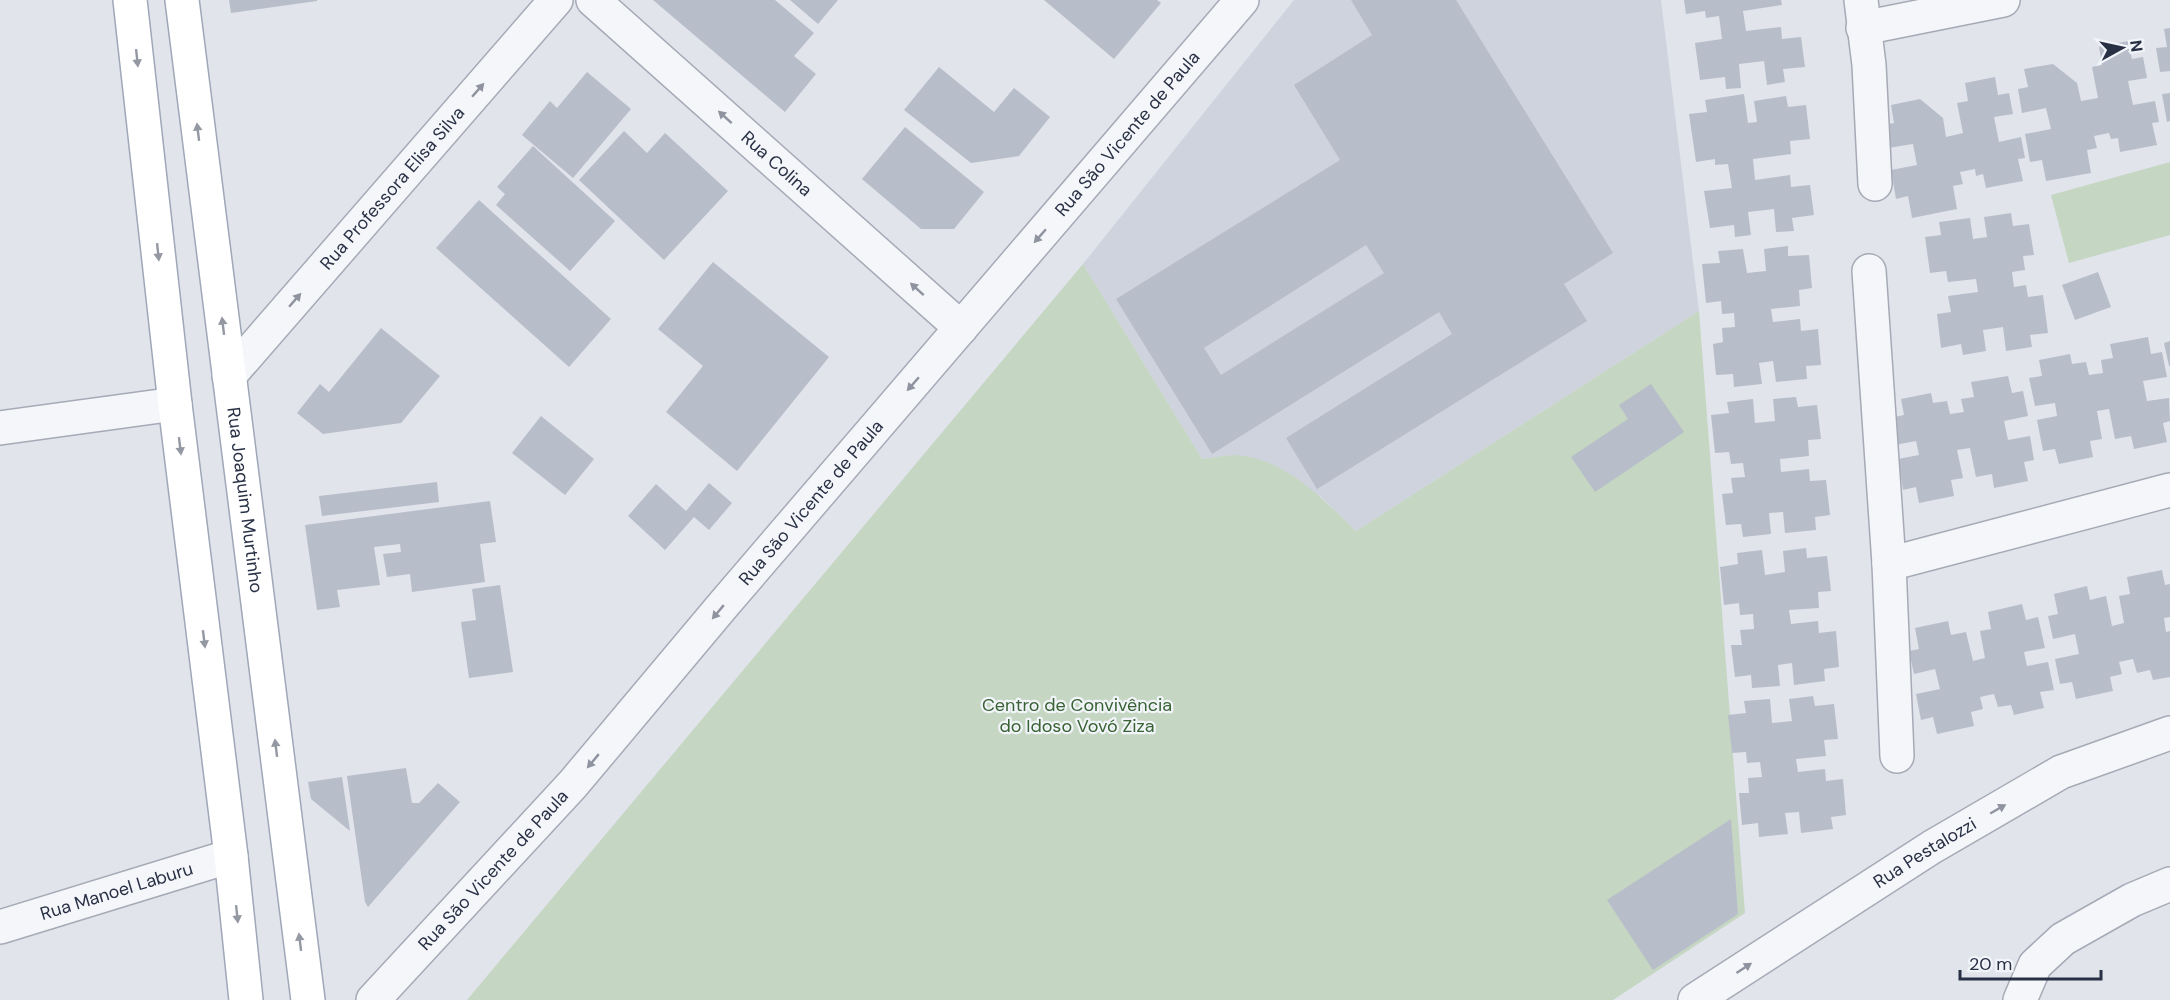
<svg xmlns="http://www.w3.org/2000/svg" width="2170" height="1000" font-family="'DM Sans',sans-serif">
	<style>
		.built { fill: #cfd3de }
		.green { fill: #c5d6c2 }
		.building { fill: #b8bdca; fill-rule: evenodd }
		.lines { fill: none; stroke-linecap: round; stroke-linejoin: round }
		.minor-casing { stroke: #a6aab6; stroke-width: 36 }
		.tertiary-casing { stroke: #a6aab6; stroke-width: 36 }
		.primary-casing { stroke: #9fa7b8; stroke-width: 36 }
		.minor { stroke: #f5f6f9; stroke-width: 33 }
		.tertiary { stroke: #f5f6f9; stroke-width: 33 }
		.primary { stroke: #fff; stroke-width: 33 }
		.oneway { fill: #9498a2 }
		.oneway2 { fill: #8e939f }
		.labels { text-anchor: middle; stroke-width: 4.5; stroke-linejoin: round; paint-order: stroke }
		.street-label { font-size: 18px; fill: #283045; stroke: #f1f4f8 }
		.park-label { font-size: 18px; fill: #386233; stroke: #f1f4f8 }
	</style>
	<rect width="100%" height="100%" fill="#e1e4eb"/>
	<path class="built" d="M1294 0H1661L1699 311 1356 531 1320 496 1233 455 1202 459 1083 264Z"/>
	<g class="green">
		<path d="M2170 162V235L2069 263 2051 195Z"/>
		<path d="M1083 264 1202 459C1213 458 1224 455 1235 455 1285 458 1322 498 1356 531L1699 311 1745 913 1613 1000H467Z"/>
	</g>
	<g class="building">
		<path d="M229 0H317V1L231 13Z"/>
		<path d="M653 0H775L814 33 794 56 816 74 785 112Z"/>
		<path d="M790 0H838L818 24Z"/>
		<path d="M1044 0H1157L1161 3 1114 59Z"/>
		<path d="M1351 0H1456L1613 253 1564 284 1587 321 1317 489 1286 438 1452 334 1439 312 1212 454 1116 299 1340 160 1294 85 1372 35ZM1366 245 1384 273 1221 375 1204 348Z"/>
		<path d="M1684 0H1781L1782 5 1743 11 1746 31 1781 27 1782 39 1801 37 1805 67 1783 69 1785 82 1767 85 1764 61 1739 64 1741 88 1726 89 1725 77 1700 80 1695 43 1722 39 1719 16 1706 18 1705 11 1686 14Z"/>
		<path d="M2170 28V71L2160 72 2156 48 2167 47 2164 29Z"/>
		<path d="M2128 41 2132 59 2143 57 2147 78 2128 81 2133 105 2155 101 2159 122 2152 123 2157 145 2120 152 2118 138 2111 139 2109 133 2094 136 2097 148 2087 150 2091 173 2046 181 2042 160 2030 162 2025 134 2051 129 2046 108 2022 113 2018 89 2028 87 2024 69 2053 64 2077 83 2081 101 2098 98 2092 67 2102 65 2099 47Z"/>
		<path d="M939 67 994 112 1014 88 1050 117 1019 156 971 163 904 110Z"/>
		<path d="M587 72 631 109 573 178 522 135 550 101 557 108Z"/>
		<path d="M1995 77 1998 95 2009 93 2013 114 1994 117 1999 142 2021 137 2025 158 2018 159 2023 181 1986 188 1983 174 1976 176 1975 169 1960 172 1963 184 1953 186 1957 209 1912 218 1908 196 1896 199 1891 170 1917 165 1913 144 1888 148 1883 125 1894 123 1891 105 1920 99 1943 118 1946 137 1963 133 1957 103 1968 101 1965 83Z"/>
		<path d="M2170 93V121L2167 122 2162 94Z"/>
		<path d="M1744 94 1748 123 1757 122 1754 101 1786 96 1788 107 1806 105 1810 139 1790 141 1791 154 1753 159 1755 180 1790 175 1791 187 1810 185 1814 215 1792 218 1794 231 1776 232 1774 209 1748 212 1751 235 1735 237 1734 225 1710 228 1704 191 1732 188 1728 164 1715 165V159L1696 162 1689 114 1707 112 1705 100Z"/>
		<path d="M905 127 984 192 954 229H921L862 179Z"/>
		<path d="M624 131 647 153 665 133 728 191 664 260 579 180Z"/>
		<path d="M533 146 615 221 570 271 496 205 505 194 497 187Z"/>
		<path d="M479 200 611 319 569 367 436 248Z"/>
		<path d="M2011 213 2013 226 2029 224 2034 255 2023 256 2025 270 2012 272 2014 287 2026 285 2028 297 2043 295 2048 333 2030 335 2032 347 2006 351 2003 327 1983 330 1986 351 1963 355 1961 344 1941 348 1937 314 1951 312 1948 296 1978 292 1976 279 1948 282 1946 271 1930 273 1925 237 1941 235 1939 222 1970 218 1973 239 1987 237 1984 217Z"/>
		<path d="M1788 246V256L1809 255 1812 288 1799 290 1800 306 1771 309 1773 322 1800 319 1801 331 1818 329 1821 365 1806 366 1807 379 1776 382 1773 361 1759 363 1762 384 1734 387 1733 374 1716 375 1713 344 1723 342 1722 328 1735 327 1734 313 1722 314 1721 301 1706 303 1702 264 1720 263 1718 251 1743 249 1747 273 1766 271 1764 249Z"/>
		<path d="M713 262 829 357 737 471 666 412 703 366 658 329Z"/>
		<path d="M2098 272 2111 307 2075 320 2062 285Z"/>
		<path d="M381 328 440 376 401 423 323 434 297 413 320 384 329 392Z"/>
		<path d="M2148 337 2151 354 2162 352 2167 377 2143 381 2147 401 2169 398 2170 421 2163 423 2167 442 2134 449 2131 436 2115 439 2109 409 2097 411 2102 439 2090 441 2093 457 2059 464 2055 449 2043 451 2037 420 2057 416 2055 403 2035 406 2029 378 2042 376 2039 360 2070 354 2072 364 2086 362 2089 375 2103 373 2101 360 2113 358 2110 344Z"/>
		<path d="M2170 341V366H2169L2164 343Z"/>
		<path d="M2008 376 2012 393 2023 391 2028 416 2004 421 2008 440 2030 436 2034 460 2024 462 2028 481 1994 488 1992 474 1976 477 1970 448 1957 450 1963 478 1951 480 1954 496 1919 503 1916 487 1903 490 1898 459 1919 455 1916 441 1895 445 1890 418 1904 415 1901 399 1931 393 1933 403 1947 401 1950 414 1964 412 1961 399 1974 397 1971 382Z"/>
		<path d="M1651 384 1684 432 1595 492 1571 457 1628 419 1619 405Z"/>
		<path d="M1796 397 1798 407 1817 405 1821 439 1808 440 1809 456 1780 459 1781 472 1809 469 1810 481 1826 480 1830 515 1815 517 1816 530 1785 533 1783 512 1769 513 1771 534 1743 537 1741 524 1726 525 1722 494 1733 493 1731 478 1745 477 1743 463 1731 464 1729 452 1715 453 1711 415 1729 413 1727 402 1753 399 1755 423 1775 421 1773 399Z"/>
		<path d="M541 416 594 459 565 495 512 453Z"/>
		<path d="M437 482 439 502 322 516 319 496Z"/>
		<path d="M709 483 732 503 709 530 694 517 665 550 628 516 656 484 686 511Z"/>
		<path d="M490 501 496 542 480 544 485 582 412 592 410 574 387 577 383 554 401 552 400 544 374 547 380 585 337 590 340 607 317 610 305 525Z"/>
		<path d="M1806 548 1807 558 1827 556 1831 591 1818 592 1819 608 1789 610 1791 624 1818 621 1819 633 1836 631 1839 667 1824 669 1825 681 1794 685 1792 663 1778 665 1780 686 1752 688 1751 675 1735 677 1731 645H1742L1740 630 1754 629 1753 614 1740 615 1739 603 1724 605 1720 567 1738 564 1737 553 1762 550 1765 575 1785 572 1783 551Z"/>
		<path d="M2162 570 2165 585 2170 584V617L2164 618 2166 632 2170 631V677L2153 680 2150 670 2137 673 2133 659 2119 662 2122 674 2110 677 2113 691 2076 699 2072 682 2060 684 2055 659 2079 654 2075 634 2053 639 2048 616 2058 614 2054 594 2087 586 2090 600 2106 596 2112 626 2124 623 2119 596 2130 594 2127 577Z"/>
		<path d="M500 585 513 672 469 678 461 622 476 620 472 589Z"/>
		<path d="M2022 604 2026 620 2038 617 2045 648 2024 652 2027 666 2048 662 2054 690 2040 692 2044 708 2014 715 2011 705 1998 707 1994 694 1980 697 1983 709 1971 712 1974 726 1937 734 1933 717 1921 720 1916 694 1940 689 1935 669 1914 674 1909 651 1919 649 1915 628 1948 621 1951 635 1966 632 1973 661 1985 658 1980 631 1991 629 1988 612Z"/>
		<path d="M1813 696 1815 706 1834 704 1838 739 1824 740 1826 756 1796 759 1798 772 1825 769 1826 781 1843 779 1846 815 1831 817 1833 829 1801 833 1799 812 1785 813 1788 834 1759 837 1758 823 1742 825 1739 793H1749L1748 778 1762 777 1760 762 1747 763 1746 752 1732 753 1728 715 1746 713 1744 701 1770 699 1772 723 1792 721 1789 699Z"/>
		<path d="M406 768 412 803H419L438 783 460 802 368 907 365 902 347 776Z"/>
		<path d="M342 777 350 831 311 799 308 782Z"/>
		<path d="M1731 819 1738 914 1653 970 1607 900Z"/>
	</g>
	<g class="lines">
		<defs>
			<g id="minor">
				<path id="s1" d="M593 0 961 328"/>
				<path d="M1861 0 1869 65 1875 184"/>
				<path d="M1863 28 2003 0"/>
				<path d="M1869 271 1889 564 1897 756"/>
				<path id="s2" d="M229 376 556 0"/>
				<path d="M0 428 175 404"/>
				<path d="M1889 564 2170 490"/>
				<path id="s3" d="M0 927 231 856"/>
				<path id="s4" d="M373 1000 573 784 724 604 1242 0"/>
				<path d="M2020 1000 2035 965 2063 939 2132 900 2170 884"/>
			</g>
			<g id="tertiary">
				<path id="s5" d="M1695 1000 1932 847 2061 772 2170 733"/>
			</g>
			<g id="primary">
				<path d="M130 0 175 404 231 856 246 1000"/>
				<path id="s6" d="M182 0 308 1000"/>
			</g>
		</defs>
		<use href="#minor" class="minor-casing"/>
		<use href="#tertiary" class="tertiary-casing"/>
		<use href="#primary" class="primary-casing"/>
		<use href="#minor" class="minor"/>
		<use href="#tertiary" class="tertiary"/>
		<use href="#primary" class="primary"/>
	</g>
	<defs><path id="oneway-solid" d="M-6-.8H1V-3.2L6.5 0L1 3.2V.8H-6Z" transform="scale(1.5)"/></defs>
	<g class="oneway">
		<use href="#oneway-solid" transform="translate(137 58) rotate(84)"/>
		<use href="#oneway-solid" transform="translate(198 132) rotate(-97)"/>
		<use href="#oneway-solid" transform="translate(158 252) rotate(84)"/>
		<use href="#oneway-solid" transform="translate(223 326) rotate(-97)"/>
		<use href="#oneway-solid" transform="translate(180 446) rotate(83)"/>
		<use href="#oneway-solid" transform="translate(204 639) rotate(83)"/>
		<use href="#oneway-solid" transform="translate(276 748) rotate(-97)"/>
		<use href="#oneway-solid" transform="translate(237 914) rotate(84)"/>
		<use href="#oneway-solid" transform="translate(300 942) rotate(-97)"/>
	</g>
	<g class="oneway2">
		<use href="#oneway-solid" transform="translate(478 90) rotate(-49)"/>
		<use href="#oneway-solid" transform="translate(725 117) rotate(-138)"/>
		<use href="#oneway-solid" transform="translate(1040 236) rotate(131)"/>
		<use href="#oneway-solid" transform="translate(917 289) rotate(-138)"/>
		<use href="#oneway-solid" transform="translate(295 300) rotate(-49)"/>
		<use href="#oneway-solid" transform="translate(913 384) rotate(131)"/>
		<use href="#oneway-solid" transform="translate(718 612) rotate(130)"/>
		<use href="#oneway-solid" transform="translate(593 761) rotate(130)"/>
		<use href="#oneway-solid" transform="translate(1998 809) rotate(-30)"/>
		<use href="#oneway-solid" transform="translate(1744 968) rotate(-33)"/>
	</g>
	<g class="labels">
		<g class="street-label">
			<text dy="6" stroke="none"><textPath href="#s4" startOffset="1149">Rua São Vicente de Paula</textPath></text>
			<text dy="6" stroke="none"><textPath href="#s1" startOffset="246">Rua Colina</textPath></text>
			<text dy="6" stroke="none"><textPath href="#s2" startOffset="249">Rua Professora Elisa Silva</textPath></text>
			<text dy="6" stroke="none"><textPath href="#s6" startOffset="504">Rua Joaquim Murtinho</textPath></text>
			<text dy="6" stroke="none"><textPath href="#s4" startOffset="663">Rua São Vicente de Paula</textPath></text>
			<text dy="6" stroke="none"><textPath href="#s5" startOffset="273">Rua Pestalozzi</textPath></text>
			<text dy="6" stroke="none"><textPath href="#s4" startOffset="177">Rua São Vicente de Paula</textPath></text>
			<text dy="6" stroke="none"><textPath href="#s3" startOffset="122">Rua Manoel Laburu</textPath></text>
		</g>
		<g class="park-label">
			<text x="1077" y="711">Centro de Convivência<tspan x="1077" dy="21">do Idoso Vovó Ziza</tspan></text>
		</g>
	</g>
	<g transform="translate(2122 48) rotate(82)" stroke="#f1f4f8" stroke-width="4.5" paint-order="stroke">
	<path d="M0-4.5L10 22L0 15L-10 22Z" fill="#283045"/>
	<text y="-9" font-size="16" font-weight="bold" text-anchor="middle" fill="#283045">N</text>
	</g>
	<path d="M1960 970v9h141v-9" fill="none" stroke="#283045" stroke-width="3"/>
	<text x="1969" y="970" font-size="18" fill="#283045" stroke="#f1f4f8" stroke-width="4.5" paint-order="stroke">20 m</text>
</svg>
